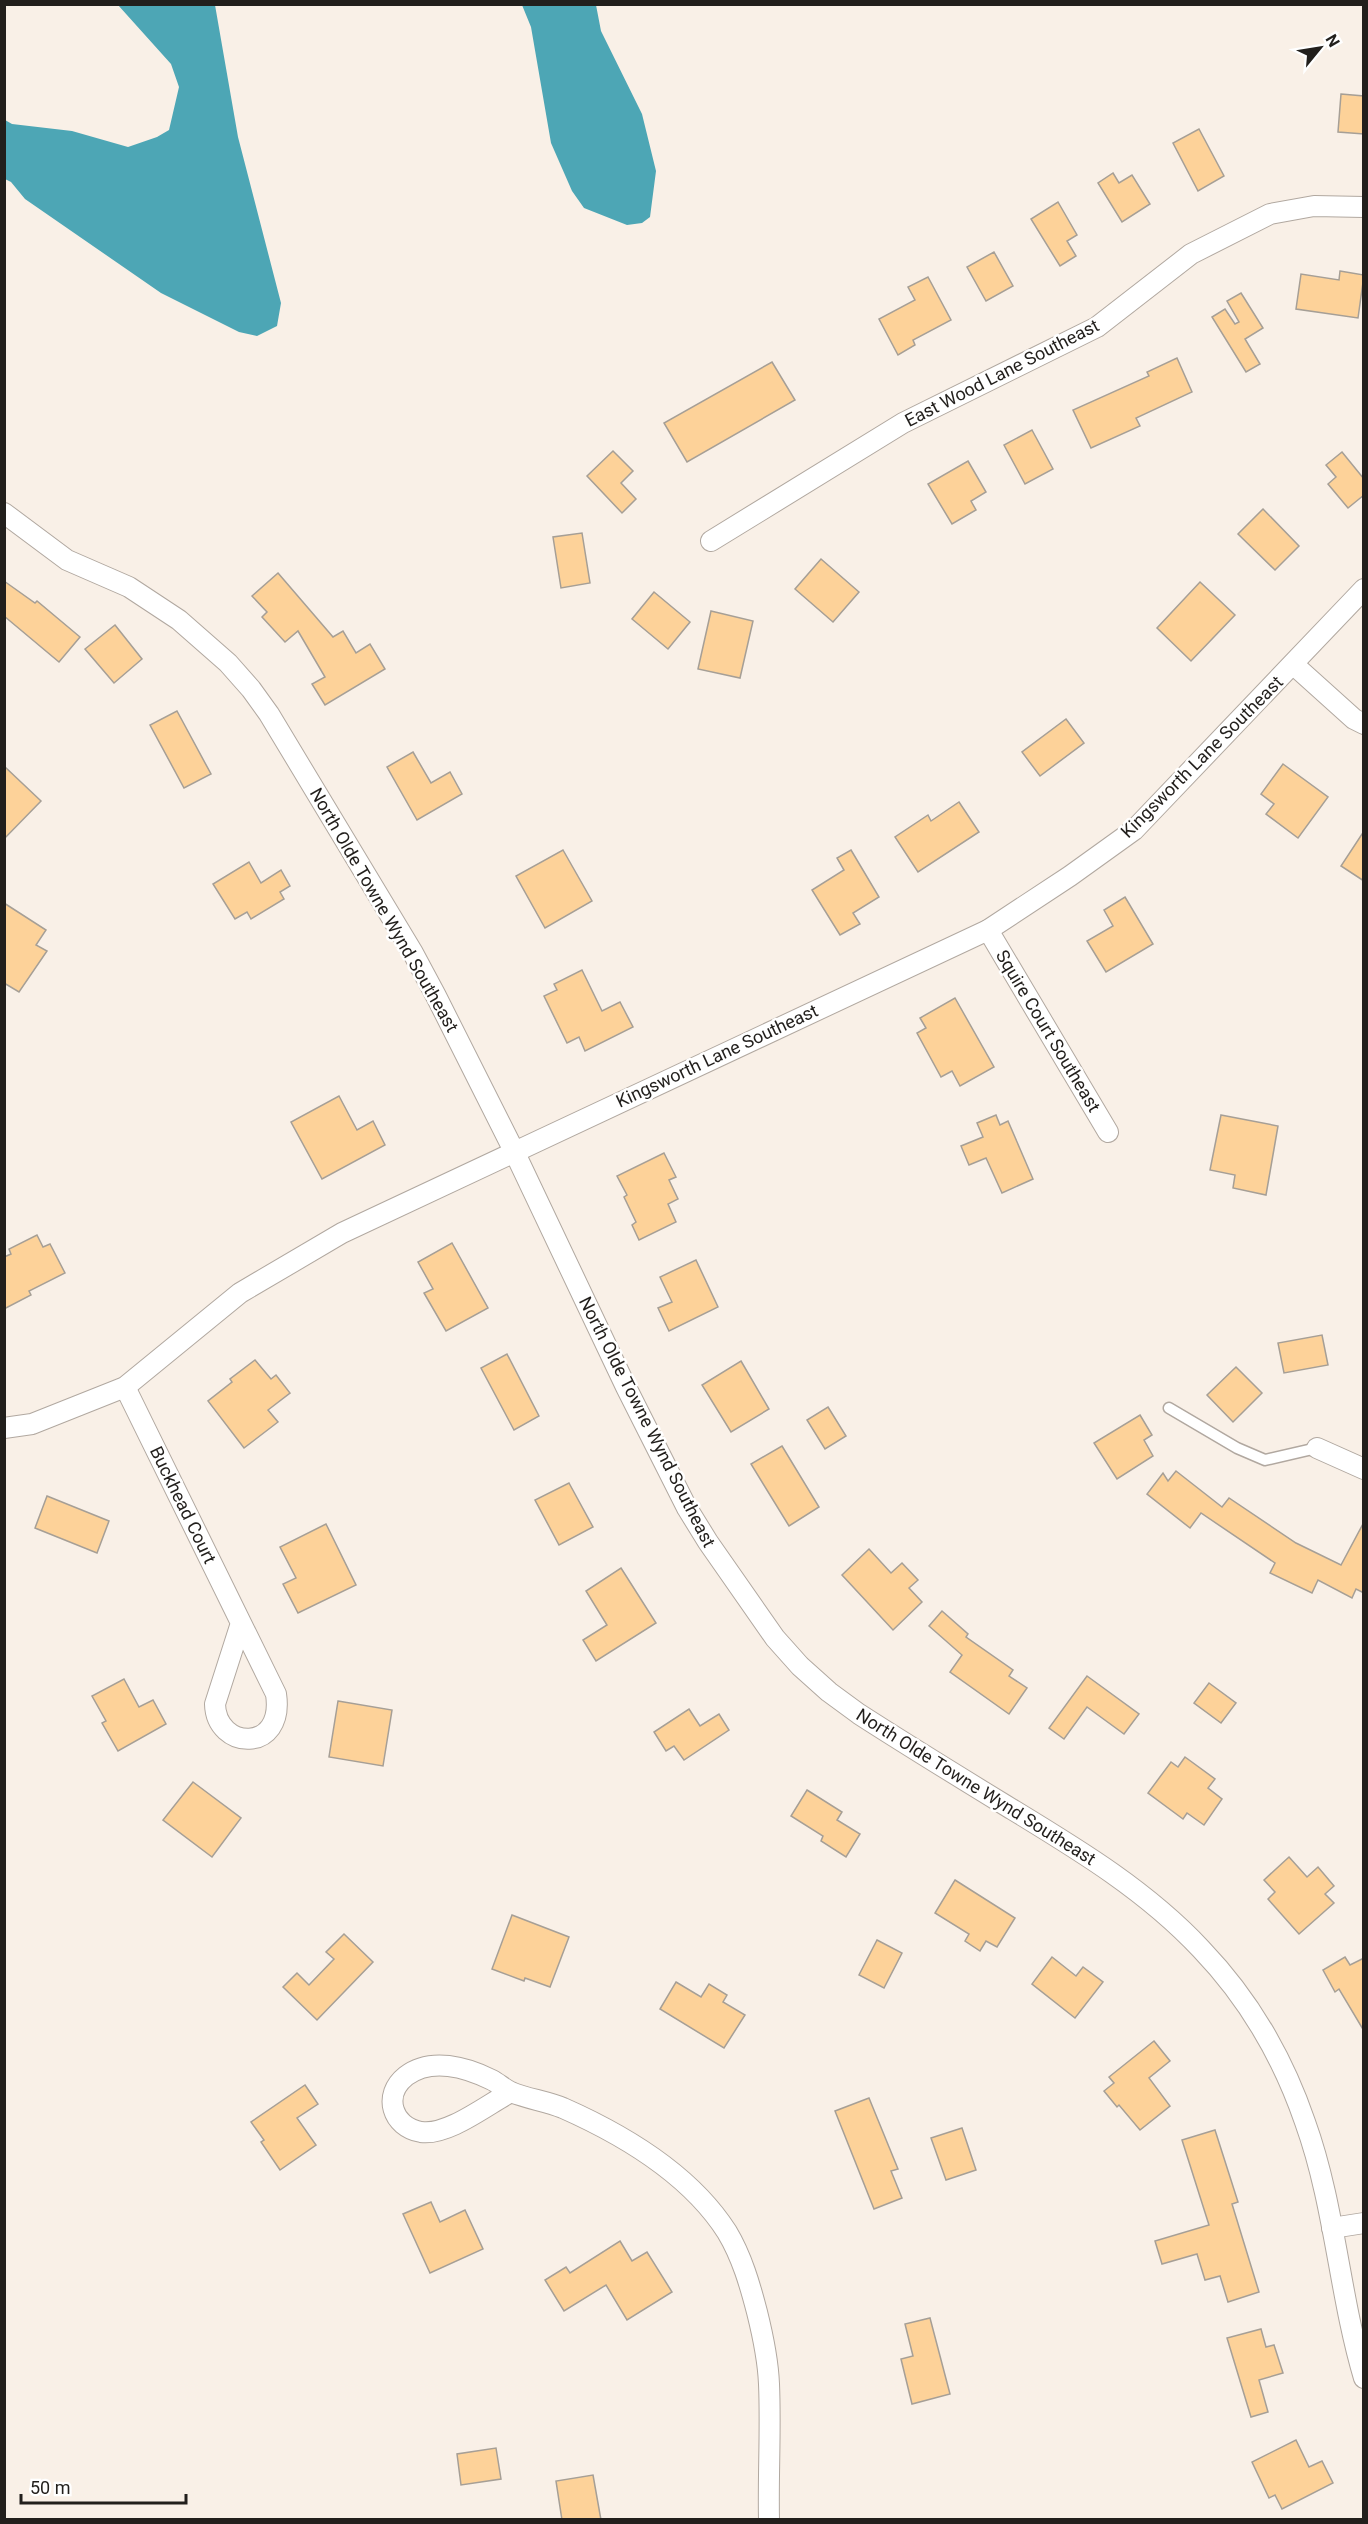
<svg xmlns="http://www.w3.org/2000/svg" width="1368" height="2524" font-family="Roboto,sans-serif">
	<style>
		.water { fill: #4da6b5 }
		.building { fill: #fdd299; stroke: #a69f96; stroke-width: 1.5 }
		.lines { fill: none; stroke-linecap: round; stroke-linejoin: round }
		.service-casing { stroke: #b1a8a0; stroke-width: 13 }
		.minor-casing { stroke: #b1a8a0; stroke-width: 22 }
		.service { stroke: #fff; stroke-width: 10 }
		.minor { stroke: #fff; stroke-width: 20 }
		.labels { text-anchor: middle; stroke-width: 5; stroke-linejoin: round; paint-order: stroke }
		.street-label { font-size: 18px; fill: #221f1c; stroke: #fff }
	</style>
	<rect width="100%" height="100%" fill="#f9f0e7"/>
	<g class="water">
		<path d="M118 5H215L238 137 281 303 277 326 257 336 239 332 161 293 25 199 11 182 5 179V120L12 124 72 131 128 147 157 137 169 130 179 87 171 64Z"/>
		<path d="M522 5H596L601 31 642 114 656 171 650 217 642 223 627 225 584 208 572 191 551 143 531 27Z"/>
	</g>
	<g class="building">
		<path d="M1341 94 1364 96V134L1338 132Z"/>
		<path d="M1199 129 1224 176 1198 191 1173 143Z"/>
		<path d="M1113 173 1119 183 1132 175 1150 204 1122 222 1098 183Z"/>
		<path d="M1058 202 1077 235 1067 241 1076 256 1060 266 1031 219Z"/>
		<path d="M994 252 1013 286 986 301 967 267Z"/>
		<path d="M1340 271 1364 275 1358 318 1296 309 1301 274 1339 280Z"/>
		<path d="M928 277 951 320 913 340 915 345 898 355 879 319 915 300 908 287Z"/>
		<path d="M1241 293 1263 328 1245 339 1260 364 1246 372 1212 317 1225 309 1235 324 1239 322 1227 301Z"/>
		<path d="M1177 358 1192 392 1136 418 1140 426 1091 448 1073 410 1149 376 1147 372Z"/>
		<path d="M772 362 795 400 687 462 664 423Z"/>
		<path d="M1032 430 1053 469 1025 484 1004 445Z"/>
		<path d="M613 451 633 471 621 483 636 499 622 513 587 476Z"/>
		<path d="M1342 452 1364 479V495L1348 508 1328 484 1336 477 1326 465Z"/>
		<path d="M968 461 986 492 971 501 976 510 952 524 928 484Z"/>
		<path d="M1263 509 1299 546 1275 570 1238 534Z"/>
		<path d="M582 533 590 583 561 588 553 537Z"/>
		<path d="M821 559 859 592 833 622 795 589Z"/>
		<path d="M278 573 333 637 343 631 356 653 370 644 385 669 325 705 312 684 325 677 298 631 285 642 262 617 267 612 252 596Z"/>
		<path d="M4 581 35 603 37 601 80 637 59 662 4 616Z"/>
		<path d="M1200 582 1235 615 1191 661 1157 628Z"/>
		<path d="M654 592 690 622 668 649 632 619Z"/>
		<path d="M711 611 753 621 740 678 698 669Z"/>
		<path d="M115 625 142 659 114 683 85 649Z"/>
		<path d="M177 711 211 774 184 788 150 725Z"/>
		<path d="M1066 719 1084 743 1040 776 1022 752Z"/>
		<path d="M413 752 431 783 450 772 462 794 417 820 387 767Z"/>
		<path d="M1283 764 1328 797 1298 838 1266 814 1274 804 1261 794Z"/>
		<path d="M4 766 41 801 4 839Z"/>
		<path d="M959 802 979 832 918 872 895 837 928 815 931 821Z"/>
		<path d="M1364 831V881L1341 866Z"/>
		<path d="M563 850 592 901 545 928 516 876Z"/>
		<path d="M851 850 879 897 853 913 860 924 840 935 812 890 844 870 837 858Z"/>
		<path d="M249 862 261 883 281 870 290 886 280 892 284 899 251 919 247 912 235 919 213 884Z"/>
		<path d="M1125 897 1153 944 1106 972 1087 941 1113 926 1104 910Z"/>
		<path d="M4 903 46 930 36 945 47 951 19 992 4 983Z"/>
		<path d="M582 970 602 1011 620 1002 633 1027 585 1051 579 1037 567 1043 544 996 557 990 554 984Z"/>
		<path d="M955 998 994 1067 960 1086 952 1071 941 1077 917 1033 926 1028 920 1018Z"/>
		<path d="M339 1096 357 1130 373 1121 385 1145 322 1179 291 1122Z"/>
		<path d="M996 1115 1000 1125 1008 1121 1033 1179 1002 1193 986 1158 969 1165 961 1146 983 1137 977 1123Z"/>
		<path d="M1221 1115 1278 1126 1266 1195 1233 1188 1235 1175 1210 1170Z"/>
		<path d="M664 1153 676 1177 669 1180 678 1199 668 1204 676 1222 639 1240 632 1225 636 1222 624 1197 627 1195 617 1176Z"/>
		<path d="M37 1235 43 1247 50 1244 65 1273 29 1291 31 1295 4 1309V1257L11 1254 9 1249Z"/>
		<path d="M452 1243 488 1308 446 1331 424 1293 433 1289 418 1262Z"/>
		<path d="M696 1260 718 1307 669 1331 658 1308 672 1302 660 1277Z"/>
		<path d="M1322 1335 1328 1365 1284 1373 1278 1343Z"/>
		<path d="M507 1354 539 1416 514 1430 481 1368Z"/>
		<path d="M255 1360 271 1379 276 1375 290 1393 268 1410 278 1422 244 1448 208 1401 232 1382 230 1379Z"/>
		<path d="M741 1361 769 1409 731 1432 702 1385Z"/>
		<path d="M1236 1367 1262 1393 1233 1422 1207 1395Z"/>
		<path d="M828 1407 846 1436 825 1449 807 1420Z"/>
		<path d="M1140 1415 1152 1435 1144 1440 1153 1456 1117 1479 1094 1443Z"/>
		<path d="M782 1446 819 1507 789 1526 751 1464Z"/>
		<path d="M1176 1471 1222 1507 1229 1498 1296 1543 1341 1565 1364 1522V1593L1356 1589 1352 1598 1318 1580 1312 1593 1270 1573 1275 1563 1201 1513 1190 1528 1147 1494 1163 1473 1168 1481Z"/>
		<path d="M569 1483 593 1527 559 1545 535 1500Z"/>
		<path d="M47 1496 109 1521 97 1553 35 1528Z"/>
		<path d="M326 1524 356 1585 298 1613 283 1584 296 1578 280 1547Z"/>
		<path d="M869 1549 891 1573 902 1563 918 1580 909 1588 922 1602 893 1630 842 1575Z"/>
		<path d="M621 1568 656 1623 596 1661 583 1640 607 1625 586 1591Z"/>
		<path d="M942 1611 968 1634 966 1637 1013 1670 1009 1676 1027 1688 1009 1714 950 1672 962 1655 929 1626Z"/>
		<path d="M1087 1676 1139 1714 1124 1734 1087 1707 1064 1739 1049 1728Z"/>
		<path d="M124 1679 139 1707 153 1700 166 1724 118 1751 102 1723 106 1721 92 1696Z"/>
		<path d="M1209 1683 1236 1703 1221 1723 1194 1703Z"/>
		<path d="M338 1701 392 1710 383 1766 329 1757Z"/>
		<path d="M689 1709 700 1726 719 1714 729 1730 684 1760 674 1746 666 1751 654 1732Z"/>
		<path d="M1185 1757 1215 1779 1208 1788 1222 1799 1204 1825 1187 1813 1183 1819 1148 1793 1171 1762 1178 1767Z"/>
		<path d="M193 1782 241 1818 212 1857 163 1820Z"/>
		<path d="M807 1790 842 1812 837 1820 860 1834 846 1857 821 1841 823 1836 791 1816Z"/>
		<path d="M1289 1857 1307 1877 1318 1867 1334 1886 1325 1894 1334 1903 1299 1934 1268 1899 1275 1892 1264 1880Z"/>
		<path d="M955 1880 1015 1918 997 1947 986 1941 980 1951 965 1941 969 1934 935 1913Z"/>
		<path d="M512 1915 569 1937 550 1987 525 1978 524 1981 492 1969Z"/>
		<path d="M344 1934 373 1962 317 2020 283 1987 297 1973 309 1985 334 1959 326 1952Z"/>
		<path d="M877 1940 902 1953 884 1988 859 1975Z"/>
		<path d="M1052 1957 1076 1976 1083 1967 1103 1982 1075 2018 1032 1984Z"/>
		<path d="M1345 1957 1350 1965 1364 1958V2031L1339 1989 1335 1992 1323 1970Z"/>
		<path d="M676 1982 701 1997 709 1984 727 1995 723 2002 745 2015 724 2048 660 2009Z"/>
		<path d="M1154 2041 1170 2061 1149 2078 1170 2106 1140 2130 1119 2105 1117 2107 1104 2091 1114 2083 1109 2077Z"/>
		<path d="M305 2085 318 2104 297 2118 316 2145 280 2170 261 2142 264 2140 251 2122Z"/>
		<path d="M869 2098 898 2169 891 2171 902 2198 874 2209 835 2111Z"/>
		<path d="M962 2128 976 2170 946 2180 931 2138Z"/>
		<path d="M1215 2130 1238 2202 1232 2204 1259 2292 1228 2302 1220 2276 1205 2280 1197 2254 1162 2264 1155 2241 1209 2225 1182 2140Z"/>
		<path d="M431 2202 440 2222 465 2210 483 2249 430 2273 403 2214Z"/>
		<path d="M620 2241 632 2261 647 2252 672 2292 627 2320 606 2285 564 2311 545 2280 566 2267 570 2273Z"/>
		<path d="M930 2318 950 2394 912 2404 901 2359 913 2356 905 2324Z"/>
		<path d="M1261 2329 1266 2347 1274 2345 1283 2373 1259 2380 1268 2412 1251 2417 1227 2338Z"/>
		<path d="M1296 2440 1309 2467 1322 2461 1333 2483 1282 2509 1275 2495 1269 2498 1252 2462Z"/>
		<path d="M496 2448 501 2479 461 2485 457 2454Z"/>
		<path d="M593 2475 601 2520H562L556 2481Z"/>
	</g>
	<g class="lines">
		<defs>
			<path id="service" d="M1169 1408 1237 1448 1265 1460 1317 1448"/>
			<g id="minor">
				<path d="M4 513 67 560 129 587 179 620 228 663 251 689 269 714 413 953 436 996 514 1151 626 1387 687 1508 708 1542 775 1638 800 1666 829 1692 859 1714C907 1745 956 1775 1005 1805 1074 1847 1145 1889 1201 1949 1248 1998 1283 2058 1305 2122 1335 2205 1339 2294 1364 2378"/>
				<path d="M711 541 903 423 1097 327 1191 254 1270 214 1314 206 1364 207"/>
				<path d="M1294 665 1354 719 1364 724"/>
				<path d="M988 930 1108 1132"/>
				<path d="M125 1387 276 1694C285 1754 216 1750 215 1704L241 1623"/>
				<path d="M4 1428 32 1424 125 1387 240 1293 342 1233 988 930 1070 876 1134 830 1364 589"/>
				<path d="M1317 1448 1364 1469"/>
				<path d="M511 2092C488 2104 448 2136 421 2132 392 2127 382 2095 406 2076 431 2057 466 2067 492 2080 498 2083 504 2089 511 2092 528 2099 546 2101 563 2108 624 2135 690 2174 727 2232 742 2257 750 2285 757 2312 763 2336 768 2360 769 2384 771 2429 768 2474 769 2520"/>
				<path d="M1332 2228 1364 2223"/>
			</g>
		</defs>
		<use href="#service" class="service-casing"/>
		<use href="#minor" class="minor-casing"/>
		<use href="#service" class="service"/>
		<use href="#minor" class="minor"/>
	</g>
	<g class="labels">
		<g class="street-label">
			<text transform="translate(1002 373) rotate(-27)" y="6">East Wood Lane Southeast</text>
			<text transform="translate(1202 757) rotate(-45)" y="6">Kingsworth Lane Southeast</text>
			<text transform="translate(384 910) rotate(60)" y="6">North Olde Towne Wynd Southeast</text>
			<text transform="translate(1048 1031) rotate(59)" y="6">Squire Court Southeast</text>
			<text transform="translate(717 1056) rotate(-25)" y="6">Kingsworth Lane Southeast</text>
			<text transform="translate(647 1422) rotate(63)" y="6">North Olde Towne Wynd Southeast</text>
			<text transform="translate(183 1505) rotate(64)" y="6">Buckhead Court</text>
			<text transform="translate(976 1787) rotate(32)" y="6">North Olde Towne Wynd Southeast</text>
		</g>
	</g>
	<rect width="1368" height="2524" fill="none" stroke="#221f1c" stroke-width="12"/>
	<g transform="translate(1320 48) rotate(60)" stroke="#ffffff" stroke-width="4.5" paint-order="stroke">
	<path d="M0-4.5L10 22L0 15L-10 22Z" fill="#221f1c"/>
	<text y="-9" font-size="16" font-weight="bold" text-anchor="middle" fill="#221f1c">N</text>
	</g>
	<path d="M21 2494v9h165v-9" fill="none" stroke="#221f1c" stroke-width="3"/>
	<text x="30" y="2494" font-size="18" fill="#221f1c" stroke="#ffffff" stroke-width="4.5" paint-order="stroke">50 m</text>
</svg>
